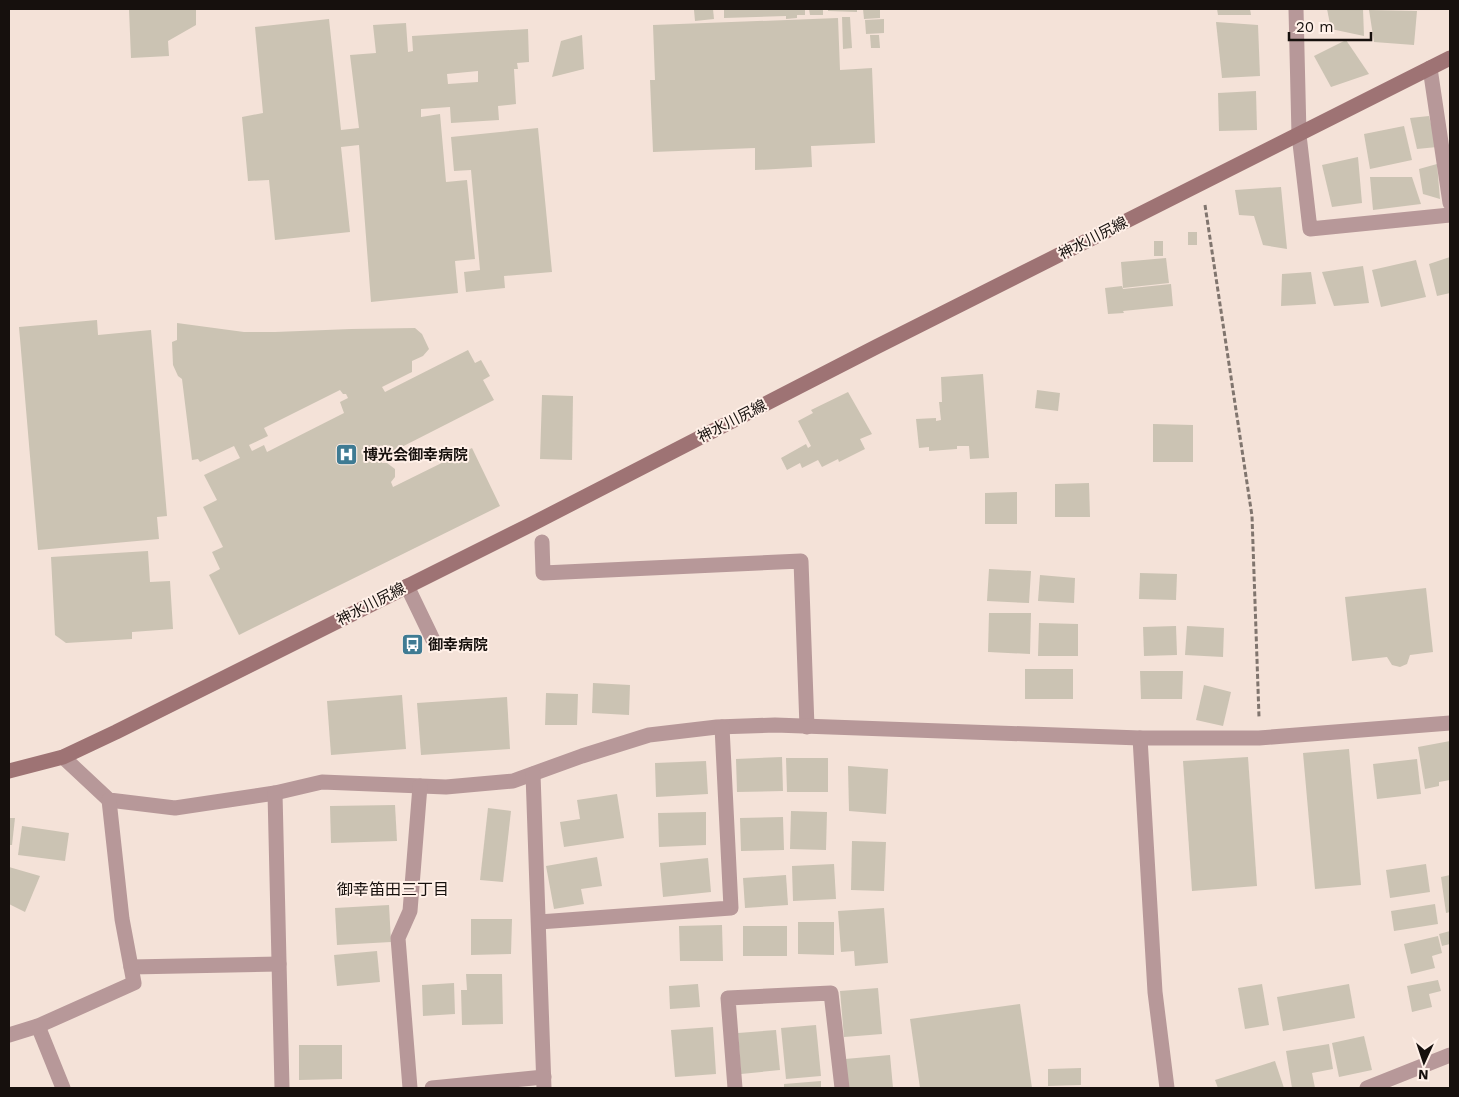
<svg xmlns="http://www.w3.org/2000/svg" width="1459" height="1097" font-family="'Work Sans','Noto Sans JP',sans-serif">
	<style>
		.building { fill: #cbc3b3; fill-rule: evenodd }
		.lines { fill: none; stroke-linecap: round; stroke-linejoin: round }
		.path { stroke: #80756e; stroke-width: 3; stroke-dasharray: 5 2.5; stroke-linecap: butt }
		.lane { stroke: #b79899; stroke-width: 15 }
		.street { stroke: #b79899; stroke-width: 15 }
		.secondary { stroke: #9e7374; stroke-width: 15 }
		.labels { text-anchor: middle; stroke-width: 4; stroke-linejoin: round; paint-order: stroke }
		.street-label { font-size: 15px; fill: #16100d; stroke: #fff0e8 }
		.poi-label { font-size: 15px; font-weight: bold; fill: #16100d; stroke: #fff0e8; text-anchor: start }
		.neighbourhood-label { font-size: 16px; fill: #16100d; stroke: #fff0e8 }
	</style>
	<rect width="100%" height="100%" fill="#f4e2d8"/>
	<g class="building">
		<path d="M129 9H196V25L168 41 169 56 131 58Z"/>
		<path d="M713 9 714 19 695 21 694 10Z"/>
		<path d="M724 9H805V15H797V18L786 19V16L724 18Z"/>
		<path d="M809 9H823V15H810Z"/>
		<path d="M828 9H857V12L828 11Z"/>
		<path d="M863 9H880V18L864 19Z"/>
		<path d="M1217 9H1250L1251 15H1218Z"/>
		<path d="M1327 9H1363L1364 36 1331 29Z"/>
		<path d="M1369 10 1417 11 1414 45 1374 42Z"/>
		<path d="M842 17H850L852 48 843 49Z"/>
		<path d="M838 18 840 70 872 68 875 143 811 146 812 167 755 170V148L653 152 650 80H655L653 25Z"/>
		<path d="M329 19 341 130 359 128 350 55 376 53 373 25 406 23 408 52 413 51 412 36 528 29 529 62 517 63 518 69H514L516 104 498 106 499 120 451 123 450 107 421 109V117L440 114 446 182 467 180 475 259 455 261 458 293 371 302 359 145 341 147 350 232 275 240 269 180 248 181 242 117 263 113 255 27ZM478 71V82L448 84 447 74Z"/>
		<path d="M884 19V33L866 34 865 20Z"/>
		<path d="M1216 22 1258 25 1260 76 1222 78Z"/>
		<path d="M582 35 584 69 552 77 561 41Z"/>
		<path d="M870 35H879L880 48H871Z"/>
		<path d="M1346 40 1369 74 1331 87 1314 56Z"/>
		<path d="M1256 91 1257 130 1219 131 1218 93Z"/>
		<path d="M1429 116 1437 147 1417 149 1410 118Z"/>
		<path d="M1404 126 1412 160 1370 169 1364 134Z"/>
		<path d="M538 128 552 272 504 276 505 288 466 292 464 272 480 270 471 170 454 171 451 137Z"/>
		<path d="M1358 157 1362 203 1332 207 1322 165Z"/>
		<path d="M1437 164 1440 199 1423 194 1419 169Z"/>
		<path d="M1370 177H1412L1421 204 1373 210Z"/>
		<path d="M1281 187 1287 249 1263 245 1254 216 1239 215 1235 190Z"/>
		<rect x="1188" y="232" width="9" height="13"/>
		<rect x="1154" y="241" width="9" height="15"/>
		<path d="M1450 257V293L1437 296 1429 264Z"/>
		<path d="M1166 258 1169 283 1123 288 1121 262Z"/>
		<path d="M1416 260 1426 297 1381 307 1372 270Z"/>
		<path d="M1363 266 1369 303 1334 306 1322 272Z"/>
		<path d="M1311 272 1316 304 1281 306 1282 274Z"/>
		<path d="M1171 284 1173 306 1123 311 1124 313 1108 314 1105 288 1122 286 1123 289Z"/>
		<path d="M97 320 98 335 151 330 167 516 157 517 159 539 38 550 19 327Z"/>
		<path d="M177 323 244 332H275L351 329 415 328 422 334 429 349 423 356 412 361V372L382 387 385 392 468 350 475 363 481 360 490 376 483 380 494 400 380 458 382 463H387L395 469V477L391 482 393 487 472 448 500 506 239 635 209 575 220 569 212 552 223 547 203 507 217 500 204 475 240 458 234 446 200 462 198 459 192 460 182 379 178 376 173 365 172 342 177 340ZM340 390 343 394H346L348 398 340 402 344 413 267 452 264 445 252 451 249 445 268 436 264 428Z"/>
		<path d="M983 374 989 458 970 459 969 446H957V449L929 451V447L919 448 916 419 936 418V421L941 420 939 402H942L941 377Z"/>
		<path d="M1037 390 1060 393 1058 411 1035 408Z"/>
		<path d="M848 392 872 434 860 439 865 449 839 462 838 459 822 467 818 460 802 468 800 463 787 470 781 458 806 444 808 448 811 446 798 421 813 413 811 410Z"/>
		<path d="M542 395 573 396 572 460 540 459Z"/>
		<path d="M1153 424 1193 425V462H1153Z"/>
		<path d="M1089 483 1090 517H1055V484Z"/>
		<path d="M1017 492V524H985V493Z"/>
		<path d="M148 551 150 582 170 581 173 629 132 632V639L66 643 55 635 51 557Z"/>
		<path d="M989 569 1031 571 1029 603 987 601Z"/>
		<path d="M1140 573 1177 574 1176 600 1139 599Z"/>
		<path d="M1040 575 1075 578 1074 603 1038 601Z"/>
		<path d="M1426 588 1433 652 1410 655 1407 664 1400 667 1392 665 1387 657 1352 661 1345 597Z"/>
		<path d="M989 613H1031L1030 654 988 652Z"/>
		<path d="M1039 623 1078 624V656H1038Z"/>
		<path d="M1176 626 1177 655 1144 656 1143 627Z"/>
		<path d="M1187 626 1224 628 1223 657 1185 655Z"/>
		<rect x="1025" y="669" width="48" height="30"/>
		<path d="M1140 671H1183L1182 699H1141Z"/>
		<path d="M593 683 630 685 629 715 592 713Z"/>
		<path d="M1204 685 1231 692 1223 726 1196 720Z"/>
		<path d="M546 693 578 694 577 725H545Z"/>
		<path d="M402 695 406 749 331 755 327 701Z"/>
		<path d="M507 697 510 749 421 755 417 703Z"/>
		<path d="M1450 741V780L1439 782V786L1425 789 1418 747Z"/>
		<path d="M1349 749 1361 885 1315 889 1303 753Z"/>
		<path d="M782 757 783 791 737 792 736 759Z"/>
		<path d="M1248 757 1257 886 1192 891 1183 761Z"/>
		<path d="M786 758H828V792H787Z"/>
		<path d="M1417 759 1421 794 1377 799 1373 764Z"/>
		<path d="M706 761 708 794 656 797 655 763Z"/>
		<path d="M848 766 888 769 886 814 849 811Z"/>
		<path d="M617 794 624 838 564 847 560 822 580 819 577 800Z"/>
		<path d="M395 805 397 841 331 843 330 806Z"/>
		<path d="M488 808 511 811 503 882 480 880Z"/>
		<path d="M791 811 827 812 826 850 790 849Z"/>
		<path d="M706 812V845L659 847 658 813Z"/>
		<path d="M783 817 784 850 741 851 740 818Z"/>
		<path d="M9 818H15L12 845H9Z"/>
		<path d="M22 826 69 833 65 861 18 855Z"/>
		<path d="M852 841 886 842 884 891 851 890Z"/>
		<path d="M597 857 602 886 581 889 584 904 554 909 546 866Z"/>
		<path d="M708 858 711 892 663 897 660 863Z"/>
		<path d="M834 864 836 899 793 901 792 866Z"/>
		<path d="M1426 864 1430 892 1390 898 1386 870Z"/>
		<path d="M9 867 40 876 25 912 9 904Z"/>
		<path d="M786 875 788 905 745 908 743 878Z"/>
		<path d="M1450 875V912L1446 913 1441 877Z"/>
		<path d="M1435 904 1438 924 1394 931 1391 911Z"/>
		<path d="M389 905 391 942 337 945 335 908Z"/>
		<path d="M884 908 888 963 855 966 854 951 841 952 838 911Z"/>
		<path d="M471 919H512L511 954 471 955Z"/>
		<path d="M798 922H834V955L798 954Z"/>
		<path d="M722 925 723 961H680L679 926Z"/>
		<rect x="743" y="926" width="44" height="30"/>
		<path d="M1450 931V944L1442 946 1439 934Z"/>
		<path d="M1438 936 1442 953 1432 956 1435 968 1411 974 1404 944Z"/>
		<path d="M377 951 380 982 337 986 334 955Z"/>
		<path d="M466 974H502L503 1024 462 1025 461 990H467Z"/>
		<path d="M1438 980 1441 991 1429 994 1432 1007 1412 1012 1407 986Z"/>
		<path d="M454 983 455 1014 423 1016 422 985Z"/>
		<path d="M698 984 700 1007 670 1009 669 986Z"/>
		<path d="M1262 984 1269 1025 1245 1029 1238 988Z"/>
		<path d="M1349 984 1355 1018 1283 1031 1277 997Z"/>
		<path d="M878 988 882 1034 844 1037 840 991Z"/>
		<path d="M1020 1004 1032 1088H920L910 1019Z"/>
		<path d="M816 1025 821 1076 786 1079 781 1028Z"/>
		<path d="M713 1027 716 1074 675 1077 671 1030Z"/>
		<path d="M776 1030 780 1070 741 1074 738 1033Z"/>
		<path d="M1364 1036 1372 1070 1339 1077 1332 1043Z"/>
		<path d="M1329 1044 1333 1069 1312 1073 1315 1088H1292L1286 1051Z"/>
		<path d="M299 1045H342V1079L299 1080Z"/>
		<path d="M890 1055 893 1088H847L845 1059Z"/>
		<path d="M1275 1061 1284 1088H1218L1215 1080Z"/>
		<path d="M1081 1068V1085L1048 1086V1069Z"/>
		<path d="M821 1081V1088H784V1084Z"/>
	</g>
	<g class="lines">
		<path class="path" d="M1205 205 1252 516 1259 717"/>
		<path class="lane" d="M407 586 434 642"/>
		<g class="street">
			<path d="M1296 9 1299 135 1310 229 1450 215"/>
			<path d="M1430 68 1450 203"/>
			<path d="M542 542 543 573 801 561 807 727"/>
			<path d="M1140 738 1155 992 1167 1088"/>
			<path d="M63 757 109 800 175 808 275 793 322 782 446 787 513 781 582 756 649 735 717 727 775 725 1140 738H1259L1450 723"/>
			<path d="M533 774 544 1088"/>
			<path d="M275 793 282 1088"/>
			<path d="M539 922 731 908 722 727"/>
			<path d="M131 967 279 964"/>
			<path d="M38 1026 63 1088"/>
			<path d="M9 1035 38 1026 134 983 122 919 109 800"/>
			<path d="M410 1088 398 938 410 911 420 786"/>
			<path d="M432 1088 544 1077"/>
			<path d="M735 1088 728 998 831 993 842 1088"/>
			<path d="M1367 1088 1450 1055"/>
		</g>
		<path class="secondary" d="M9 771 63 757 116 732 530 525 876 347 1450 58"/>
	</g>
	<defs>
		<symbol id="hospital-square" viewBox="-11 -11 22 22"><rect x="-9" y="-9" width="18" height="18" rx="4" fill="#3f7b93" stroke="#fff0e8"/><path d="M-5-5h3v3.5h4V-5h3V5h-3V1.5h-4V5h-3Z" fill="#fff"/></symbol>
		<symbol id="bus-square" viewBox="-11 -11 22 22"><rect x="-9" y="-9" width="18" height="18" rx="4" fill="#3f7b93" stroke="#fff0e8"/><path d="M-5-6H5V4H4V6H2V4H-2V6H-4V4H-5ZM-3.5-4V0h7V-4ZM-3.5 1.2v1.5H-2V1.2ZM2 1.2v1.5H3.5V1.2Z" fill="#fff"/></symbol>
	</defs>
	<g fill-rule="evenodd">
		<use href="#hospital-square" x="334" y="442" width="25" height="25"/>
		<use href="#bus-square" x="400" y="632" width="25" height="25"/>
	</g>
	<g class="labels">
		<g class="street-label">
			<text transform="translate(1093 238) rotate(-27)" y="5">神水川尻線</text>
			<text transform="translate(732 421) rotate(-27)" y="5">神水川尻線</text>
			<text transform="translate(371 604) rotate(-27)" y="5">神水川尻線</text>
		</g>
		<g class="poi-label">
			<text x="363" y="460">博光会御幸病院</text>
			<text x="428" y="650">御幸病院</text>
		</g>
		<g class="neighbourhood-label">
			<text x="393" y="895">御幸笛田三丁目</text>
		</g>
	</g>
	<rect width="1459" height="1097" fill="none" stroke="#16100d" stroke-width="20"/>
	<g transform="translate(1424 1062) rotate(183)" stroke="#fff0e8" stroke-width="4" paint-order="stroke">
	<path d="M0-4L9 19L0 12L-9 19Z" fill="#16100d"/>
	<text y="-8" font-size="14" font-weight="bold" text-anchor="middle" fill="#16100d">N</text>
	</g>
	<path d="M1289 32v8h82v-8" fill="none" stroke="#16100d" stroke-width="2.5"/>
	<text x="1296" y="32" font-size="15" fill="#16100d" stroke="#fff0e8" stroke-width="4" paint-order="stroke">20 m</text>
</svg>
